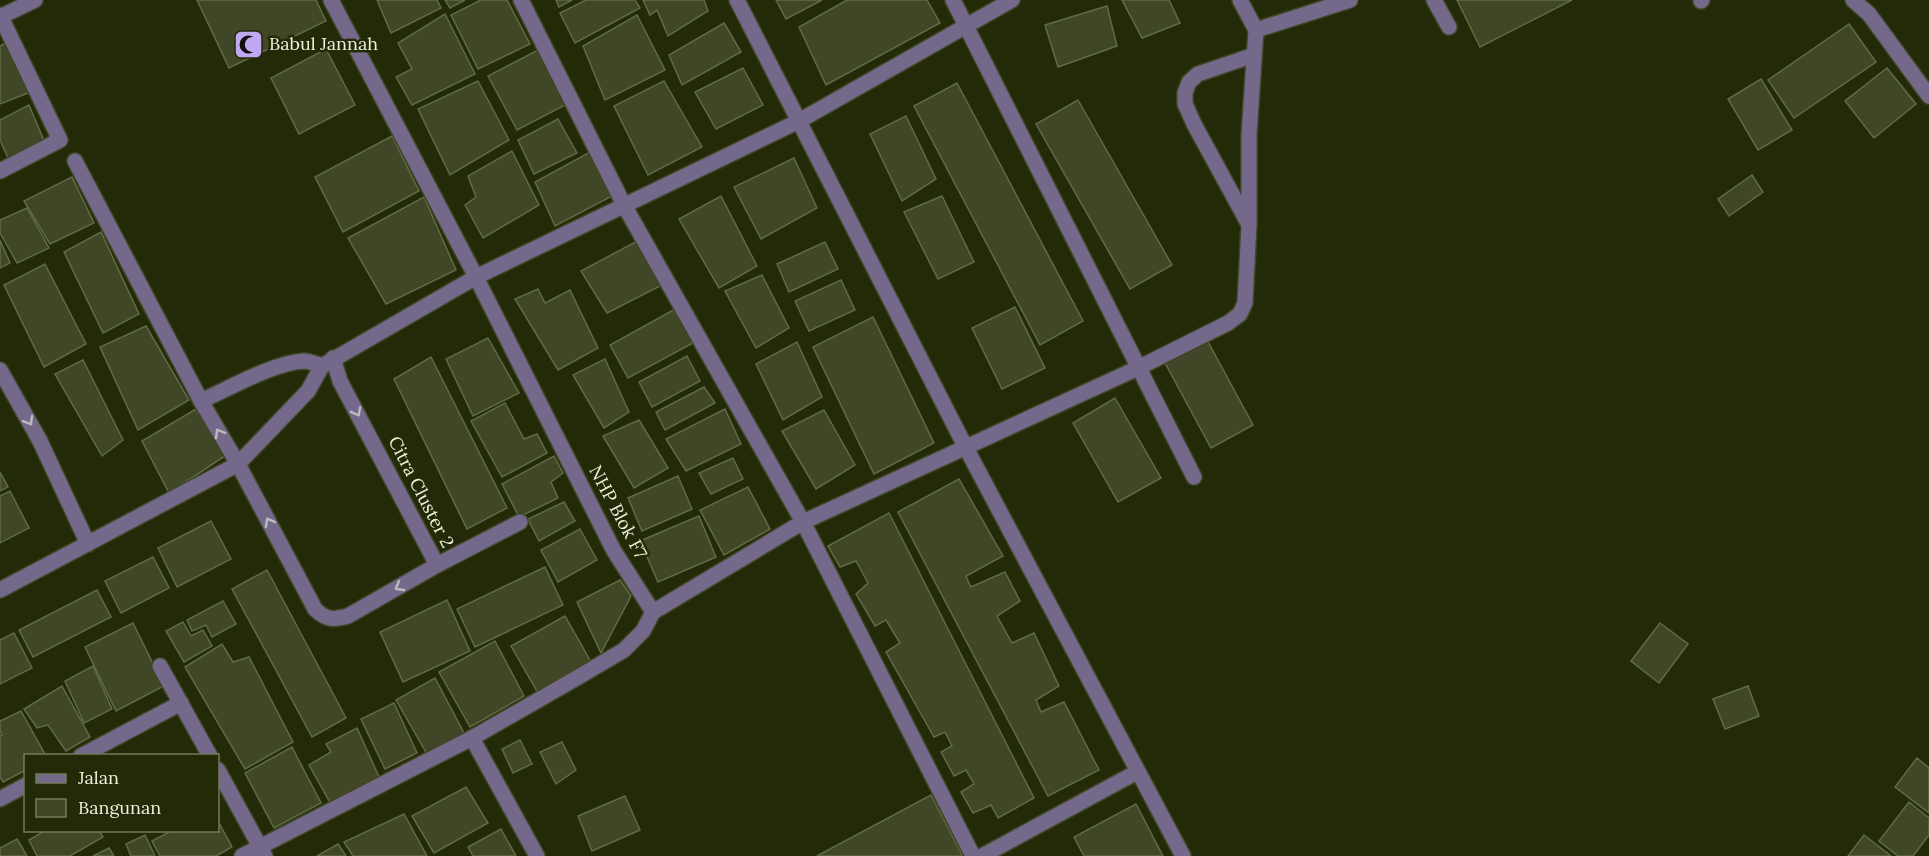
<svg xmlns="http://www.w3.org/2000/svg" width="1929" height="856" font-family="Lora,serif">
	<style>
		.building { fill: #404726; stroke: #616a47; stroke-width: 1.5 }
		.lines { fill: none; stroke-linecap: round; stroke-linejoin: round }
		.minor-casing { stroke: #3f4626; stroke-width: 18 }
		.minor { stroke: #74698b; stroke-width: 15 }
		.oneway { stroke: #bcbbbd }
		.labels { text-anchor: middle; stroke-width: 5; stroke-linejoin: round; paint-order: stroke }
		.poi-label { font-size: 18px; fill: #ecf2de; stroke: #232a08; text-anchor: start }
		.street-label { font-size: 18px; fill: #ecf2de; stroke: #232a08 }
	</style>
	<rect width="100%" height="100%" fill="#232a08"/>
	<g class="building">
		<path d="M197 0H316L326 21 229 68Z"/>
		<path d="M377 0H437L441 8 391 33Z"/>
		<path d="M445 0H465L450 8Z"/>
		<path d="M481 0H507L530 44 478 69 451 15Z"/>
		<path d="M556 0H572L559 7Z"/>
		<path d="M586 0H635L640 8 575 43 560 13Z"/>
		<path d="M643 0H704L708 11 668 36 657 10 650 15Z"/>
		<path d="M776 0H822L786 19Z"/>
		<path d="M847 0H927L940 23 826 85 799 27Z"/>
		<path d="M1122 0H1169L1180 23 1142 38Z"/>
		<path d="M1457 0H1572L1480 47Z"/>
		<path d="M1107 6 1117 46 1058 67 1045 25Z"/>
		<path d="M445 14 475 74 412 105 396 77 412 69 398 43Z"/>
		<path d="M637 15 665 70 605 100 583 46Z"/>
		<path d="M724 23 741 52 682 85 669 55Z"/>
		<path d="M1849 24 1876 62 1794 118 1768 80Z"/>
		<path d="M7 42 28 93 0 104V46Z"/>
		<path d="M542 48 569 103 517 130 488 76Z"/>
		<path d="M326 49 355 105 299 134 271 78Z"/>
		<path d="M743 68 763 105 716 129 695 92Z"/>
		<path d="M1887 68 1916 104 1874 138 1845 101Z"/>
		<path d="M1761 79 1792 130 1758 150 1728 99Z"/>
		<path d="M478 81 509 140 450 175 418 109Z"/>
		<path d="M664 81 702 147 648 175 614 106Z"/>
		<path d="M957 83 1083 321 1040 345 914 106Z"/>
		<path d="M1078 100 1172 265 1130 289 1036 124Z"/>
		<path d="M29 105 45 143 9 160 0 140V120Z"/>
		<path d="M906 116 936 179 902 201 870 134Z"/>
		<path d="M558 119 577 153 534 174 518 140Z"/>
		<path d="M392 136 419 191 343 232 315 177Z"/>
		<path d="M512 151 539 205 483 238 465 205 476 197 468 176Z"/>
		<path d="M592 151 614 195 555 226 535 182Z"/>
		<path d="M794 158 817 208 761 239 734 187Z"/>
		<path d="M1752 175 1763 192 1729 216 1718 199Z"/>
		<path d="M72 177 94 223 50 244 24 201Z"/>
		<path d="M721 196 757 266 719 288 679 219Z"/>
		<path d="M942 196 974 262 938 279 904 212Z"/>
		<path d="M424 197 456 270 386 304 348 238Z"/>
		<path d="M27 208 49 248 17 263 0 233V220Z"/>
		<path d="M101 232 139 314 103 333 64 252Z"/>
		<path d="M641 239 666 283 607 313 581 271Z"/>
		<path d="M0 240 10 263 0 268Z"/>
		<path d="M825 242 838 269 789 292 777 264Z"/>
		<path d="M45 264 86 344 44 367 4 285Z"/>
		<path d="M762 275 789 328 756 348 725 291Z"/>
		<path d="M841 280 855 310 809 331 795 301Z"/>
		<path d="M538 289 545 303 570 290 598 348 558 370 515 299Z"/>
		<path d="M1015 307 1045 368 1002 389 972 328Z"/>
		<path d="M675 309 693 343 628 378 610 345Z"/>
		<path d="M873 317 934 443 874 474 813 347Z"/>
		<path d="M146 326 189 400 138 430 100 347Z"/>
		<path d="M488 338 519 393 473 416 446 359Z"/>
		<path d="M1206 338 1253 425 1211 448 1164 361Z"/>
		<path d="M797 342 822 397 783 420 756 364Z"/>
		<path d="M687 356 700 381 652 407 639 382Z"/>
		<path d="M431 357 507 508 467 529 394 379Z"/>
		<path d="M605 359 629 412 604 428 573 375Z"/>
		<path d="M83 360 123 440 102 456 55 374Z"/>
		<path d="M704 387 715 403 665 430 656 412Z"/>
		<path d="M1115 398 1161 478 1118 502 1073 423Z"/>
		<path d="M505 403 524 439 537 434 547 453 502 477 471 421Z"/>
		<path d="M196 409 225 456 169 493 142 441Z"/>
		<path d="M725 409 741 444 686 471 666 439Z"/>
		<path d="M824 410 855 465 816 489 782 431Z"/>
		<path d="M639 420 668 468 634 488 603 436Z"/>
		<path d="M554 456 563 473 551 482 558 498 519 517 502 484Z"/>
		<path d="M733 458 743 479 711 494 699 473Z"/>
		<path d="M0 472 8 487 0 491Z"/>
		<path d="M678 476 692 509 642 531 628 498Z"/>
		<path d="M959 479 1003 556 966 576 971 587 1005 572 1020 601 997 616 1012 643 1034 633 1059 686 1036 700 1041 712 1064 702 1099 770 1048 796 898 512Z"/>
		<path d="M748 487 770 529 724 555 700 510Z"/>
		<path d="M10 491 29 528 0 543V496Z"/>
		<path d="M564 502 575 521 539 541 528 519Z"/>
		<path d="M889 513 1034 798 998 818 991 805 973 813 961 792 974 784 966 770 954 776 941 752 952 746 945 732 934 737 886 652 900 643 886 620 875 626 856 594 868 583 856 561 840 567 828 546Z"/>
		<path d="M699 516 716 557 658 582 640 541Z"/>
		<path d="M211 521 231 559 177 587 158 548Z"/>
		<path d="M580 529 597 560 558 582 541 550Z"/>
		<path d="M153 557 169 588 121 613 105 581Z"/>
		<path d="M545 567 563 605 475 647 457 609Z"/>
		<path d="M267 570 346 718 312 737 232 589Z"/>
		<path d="M620 580 631 596 601 653 577 602Z"/>
		<path d="M97 590 111 617 33 657 19 630Z"/>
		<path d="M447 600 470 651 403 682 380 632Z"/>
		<path d="M223 601 236 624 212 637 206 625 192 631 187 620Z"/>
		<path d="M565 616 591 662 538 693 511 646Z"/>
		<path d="M183 622 191 636 203 630 212 646 184 662 166 631Z"/>
		<path d="M133 623 164 686 116 711 85 647Z"/>
		<path d="M1660 623 1688 644 1659 683 1631 661Z"/>
		<path d="M14 633 32 668 0 684V640Z"/>
		<path d="M495 641 524 696 470 727 439 672Z"/>
		<path d="M222 644 233 662 249 657 293 742 245 769 185 667Z"/>
		<path d="M93 666 112 709 84 723 65 681Z"/>
		<path d="M435 678 465 735 427 754 396 700Z"/>
		<path d="M62 686 90 737 66 751 48 725 37 728 24 709Z"/>
		<path d="M1748 686 1759 716 1725 729 1713 699Z"/>
		<path d="M394 703 417 753 385 769 361 719Z"/>
		<path d="M21 711 46 756H26V770L3 782 0 777V736L2 735 0 730V721Z"/>
		<path d="M357 728 380 779 332 806 309 765 331 752 326 744Z"/>
		<path d="M520 740 532 764 513 773 502 749Z"/>
		<path d="M562 742 576 770 556 784 540 752Z"/>
		<path d="M292 747 321 803 274 828 245 773Z"/>
		<path d="M1917 758 1929 768V813L1895 787Z"/>
		<path d="M466 787 488 823 434 853 412 816Z"/>
		<path d="M931 795 962 855 961 856H817Z"/>
		<path d="M625 796 640 830 592 851 578 816Z"/>
		<path d="M1909 802 1929 818V835L1913 856H1898L1879 841Z"/>
		<path d="M1136 804 1163 856H1084L1074 837Z"/>
		<path d="M404 814 427 856H353L344 842Z"/>
		<path d="M218 821 232 847 216 856H160L152 841 173 830H218Z"/>
		<path d="M501 829 516 856H473L468 847Z"/>
		<path d="M46 830H99L103 837 70 856H37L29 840Z"/>
		<path d="M145 835 155 856H131L126 844Z"/>
		<path d="M1864 835 1891 856H1848Z"/>
		<path d="M17 839 27 856H0V848Z"/>
		<path d="M338 844 346 856H317Z"/>
		<path d="M109 848 114 856H93Z"/>
	</g>
	<g class="lines">
		<defs>
			<g id="minor">
				<path d="M521 0 624 205 803 522 973 856"/>
				<path d="M737 0 965 446 1183 856"/>
				<path d="M1012 0 966 26 1194 477"/>
				<path d="M1240 0 1256 30"/>
				<path d="M1434 0 1449 27"/>
				<path d="M1853 0 1869 14 1929 96"/>
				<path d="M1701 1 1702 0"/>
				<path d="M0 15 60 140 0 171"/>
				<path d="M0 17 35 0"/>
				<path d="M75 161 201 401 238 464 315 609C326 620 333 620 348 616L437 565 340 381 333 358"/>
				<path d="M1248 223 1194 124 1185 104V93L1189 82 1198 74 1254 55"/>
				<path d="M0 370 40 441 88 544"/>
				<path d="M201 401C228 389 275 362 304 361 310 361 316 364 322 366L476 277 799 121 966 26 953 0"/>
				<path d="M437 565 520 522"/>
				<path d="M0 590 238 464 308 391 322 366"/>
				<path d="M653 612 803 522 1138 368 1228 323 1240 314 1245 303 1249 225V135L1256 30 1350 0"/>
				<path d="M160 666 210 756"/>
				<path d="M472 738 537 856"/>
				<path d="M81 756 181 703"/>
				<path d="M218 770 265 856"/>
				<path d="M0 799 26 785"/>
				<path d="M242 856 472 738 580 676 624 650 643 631 653 612 614 551 476 277 331 0"/>
				<path d="M982 856 1137 772"/>
			</g>
		</defs>
		<use href="#minor" class="minor-casing"/>
		<use href="#minor" class="minor"/>
	</g>
	<defs><path id="oneway-chevron" d="M-2-3.5L2.5 0L-2 3.5" fill="none" stroke-width="1.6" stroke-linecap="round" stroke-linejoin="round" transform="scale(1.5)"/></defs>
	<g class="oneway">
		<use href="#oneway-chevron" transform="translate(357 412) rotate(62)"/>
		<use href="#oneway-chevron" transform="translate(29 421) rotate(60)"/>
		<use href="#oneway-chevron" transform="translate(219 433) rotate(-120)"/>
		<use href="#oneway-chevron" transform="translate(269 522) rotate(-118)"/>
		<use href="#oneway-chevron" transform="translate(399 587) rotate(150)"/>
	</g>
	<defs>
		<symbol id="mosque-square" viewBox="-11 -11 22 22"><rect x="-9" y="-9" width="18" height="18" rx="4" fill="#c1a8f3" stroke="#232a08"/><path d="M3.5-4.9A6 6 0 1 0 3.5 4.9A5 5 0 1 1 3.5-4.9Z" fill="#111"/></symbol>
	</defs>
	<g fill-rule="evenodd">
		<use href="#mosque-square" x="232" y="28" width="33" height="33"/>
	</g>
	<g class="labels">
		<g class="poi-label">
			<text x="269" y="50">Babul Jannah</text>
		</g>
		<g class="street-label">
			<text transform="translate(421 492) rotate(63)" y="6">Citra Cluster 2</text>
			<text transform="translate(618 512) rotate(62)" y="6">NHP Blok F7</text>
		</g>
	</g>
	<rect x="24" y="754" width="195" height="78" fill="#232a08" stroke="#737a5e" stroke-width="1.5"/>
	<rect x="36" y="774" width="30" height="9" fill="#74698b" stroke="#737a5e" stroke-width="1.5"/>
	<text x="78" y="784" font-size="18" fill="#ecf2de">Jalan</text>
	<rect x="36" y="799" width="30" height="18" fill="#404726" stroke="#737a5e" stroke-width="1.5"/>
	<text x="78" y="814" font-size="18" fill="#ecf2de">Bangunan</text>
</svg>
